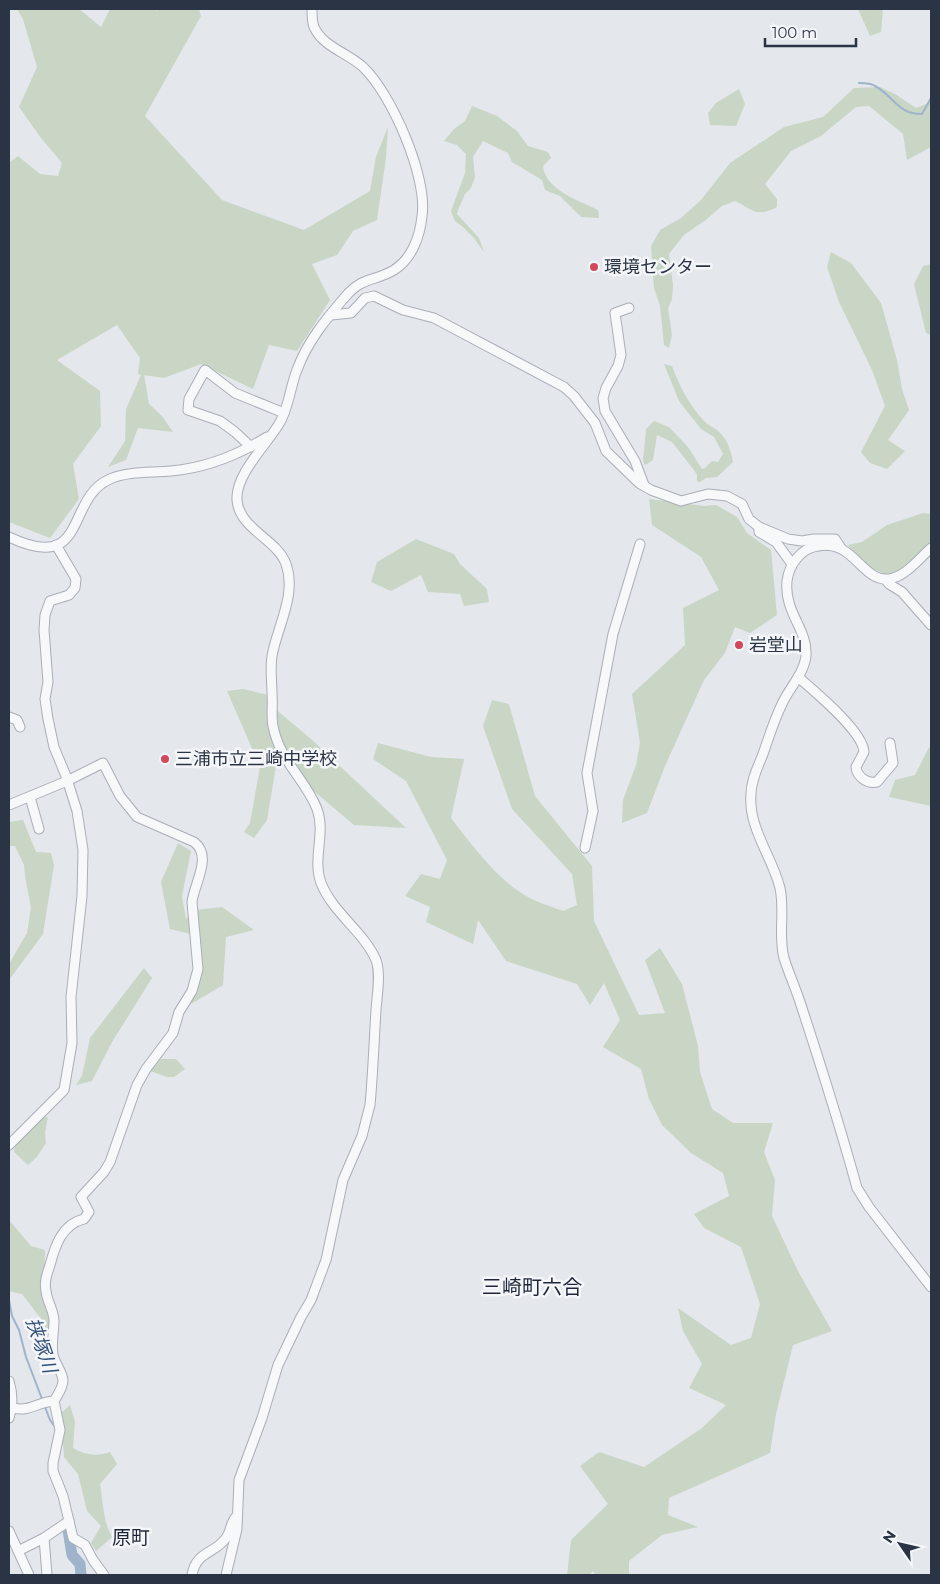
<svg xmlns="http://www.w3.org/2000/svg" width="940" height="1584" font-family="Montserrat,'Noto Sans JP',sans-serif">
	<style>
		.green { fill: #c9d6c5 }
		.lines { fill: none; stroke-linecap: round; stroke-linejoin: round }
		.stream { stroke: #9fb4cc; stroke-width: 2 }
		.river { stroke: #9fb4cc; stroke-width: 11 }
		.minor-casing { stroke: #a9aeb7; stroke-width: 11 }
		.minor { stroke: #f7f8fa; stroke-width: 9 }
		.poi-dot { fill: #d1495b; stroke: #f4f6f9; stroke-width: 2 }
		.labels { text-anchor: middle; stroke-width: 5; stroke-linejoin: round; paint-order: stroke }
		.poi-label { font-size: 18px; fill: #2b3445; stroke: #f4f6f9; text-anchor: start }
		.water-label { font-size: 19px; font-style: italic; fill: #34527a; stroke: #f4f6f9 }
		.neighbourhood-label { font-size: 19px; fill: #1d2536; stroke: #f4f6f9 }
		.quarter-label { font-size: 20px; fill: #1d2536; stroke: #f4f6f9 }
	</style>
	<rect width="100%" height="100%" fill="#e4e7ec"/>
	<g class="green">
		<path d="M17 9H79L101 27 110 9H155L157 11 159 9H199L201 16 145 116 222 200 304 230 370 191 376 157 388 127 386 158 377 220 353 231 337 255 312 264 330 300 297 351 269 345 253 389 201 364 164 378 144 375 149 404 162 416 173 432 138 428 126 460 108 467 125 441 126 409 141 375 138 374 140 358 117 325 57 360 100 391 101 426 73 464 79 499 50 538 9 522V163L18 156 40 174 58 176 62 163 41 138 19 107 37 67 23 19Z"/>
		<path d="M858 9H883L881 32 870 36Z"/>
		<path d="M880 87 895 94 916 108 931 102V147L907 160 903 134 869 106 856 107 821 136 791 151 765 184 777 199V207C755 218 754 210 735 201L722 206 707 219 684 235 669 254 673 285 672 299 668 308 672 335 669 348 664 345 660 306 654 288 651 246 660 230 681 218 701 200 730 163 784 127 823 117 854 88Z"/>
		<path d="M739 89 745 104 736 126 710 125 708 113 716 103Z"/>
		<path d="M472 106 497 116 517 131 528 146 548 152 551 158 543 166C546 191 579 200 598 210L599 218 581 217 560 196 545 190 542 180 512 162 508 153 483 141 473 157 475 177 471 188 465 194 458 210 457 214 479 238 484 252 473 237 463 227 455 221 451 211 465 173 466 154 457 145 444 141 454 129 465 121Z"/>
		<path d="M831 252 851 263 881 303 897 360 902 389 909 410 888 440 905 451 887 469 870 463 861 452 885 406 872 370 839 302 827 267Z"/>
		<path d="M931 264V335L926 333 914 284 923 266Z"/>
		<path d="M664 364 672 366C680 387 689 405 704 421 708 425 713 427 717 430 727 438 731 450 733 462L717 477 706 478 700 482 697 481V475L694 470 672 442 657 435 653 460 645 465 643 461 646 429 654 421 669 427 688 447 702 469 705 468 712 461 718 462 723 454 714 437 701 429 679 401Z"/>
		<path d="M649 499 704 506 716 505 737 517 747 533 771 550 777 615 750 633 735 627 725 653 704 680 665 766 647 813 622 823 623 800 636 765 640 743 632 694 685 645 683 608 719 590 701 557 652 525Z"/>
		<path d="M923 513 931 514V549L908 566 887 575 864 565 848 545 862 542 887 525Z"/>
		<path d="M416 539 454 554 460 564 487 589 489 602 464 606 460 594 428 592 421 575 391 591 371 582 377 562Z"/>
		<path d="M243 689 268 695 273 707 311 739 406 828 354 825 277 760 267 820 254 838 244 832 250 823 260 767 227 691Z"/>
		<path d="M492 700 509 704 535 796 592 866 594 921 639 1015 665 1013 645 960 660 948 682 984 698 1046 700 1072 712 1109 733 1123H773L764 1152 775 1180 772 1216 799 1273 832 1331 793 1345 776 1414 770 1453 669 1498 668 1515 698 1527 662 1535 629 1561V1575H596L593 1571 589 1575H567L571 1540 608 1504 580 1466 599 1452 644 1467 702 1428 726 1405 689 1388 702 1364 683 1331 678 1308 731 1345 751 1338 760 1304 741 1247 704 1228 694 1214 729 1196 723 1173 691 1153 662 1125 649 1099 641 1069 603 1047 620 1020 604 983 590 1005 577 984 506 961 478 920 473 944 426 922 430 907 405 896 421 874 440 879 447 860 406 781 373 759 378 743 431 757 464 759 451 818C472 845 494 876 523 894 535 902 550 906 563 911L577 905 572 874 512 809 483 726Z"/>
		<path d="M931 746V806L889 797 895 780 915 775 928 749Z"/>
		<path d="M23 820 36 852 51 853 54 865 43 934 9 980V964L27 933 31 908 25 876 24 865 15 846H9V822Z"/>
		<path d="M178 843 191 851 182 896 186 919 195 910 222 907 254 930 226 937 223 985 191 1004 202 970 199 936 170 929 161 882Z"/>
		<path d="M144 968 152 978 112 1042 92 1081 76 1085 82 1076 90 1038Z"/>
		<path d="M161 1059H176L185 1069 174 1077H167L150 1071Z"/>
		<path d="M42 1117H48L45 1132 46 1143 36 1158 28 1165 14 1152 15 1144Z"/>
		<path d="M10 1221 31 1246 45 1250 44 1286 52 1335 50 1359 42 1320 22 1294 9 1291Z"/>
		<path d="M70 1405 75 1422 73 1448C85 1455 97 1457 110 1452L117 1464 100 1484C103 1502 103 1521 112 1537L96 1551 91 1543 101 1526 87 1511 78 1474 64 1457 61 1413Z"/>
	</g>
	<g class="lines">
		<g class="stream">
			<path d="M859 83C864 83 871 83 875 86 894 96 897 114 922 114L931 98"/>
			<path d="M9 1300 12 1316 19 1330 26 1357 42 1399"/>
			<path d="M45 1407 50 1420 55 1427"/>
		</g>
		<path class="river" d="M68 1530 72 1555 80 1564 81 1575"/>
		<defs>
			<g id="minor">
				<path d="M629 308 615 313 621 355 618 366 606 388 603 398 605 411 635 461 644 485"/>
				<path d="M331 315 351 313 365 298 374 296 403 310 434 318 564 387 574 396 595 423 606 451 639 483 651 490 681 501 708 494 727 496 742 504 749 519 759 527 788 539 802 541 814 539H835L841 548"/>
				<path d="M251 447 235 432 220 421 188 410 189 399 205 370 235 393 284 413"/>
				<path d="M759 527V532L776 542 792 564"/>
				<path d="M9 537C89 575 65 498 110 479 128 471 151 473 171 471 204 468 238 455 267 437"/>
				<path d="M931 548C920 558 907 574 893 578 863 587 855 538 818 546 810 547 802 552 797 558 791 565 788 573 787 581 784 613 808 629 806 656 804 674 789 688 782 704 774 720 769 737 763 754 758 767 751 780 751 794 748 828 772 856 780 888 785 911 778 936 784 958 789 974 796 989 801 1005 821 1066 840 1126 857 1188L869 1207 931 1287"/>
				<path d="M886 580 889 584 902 592 931 625"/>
				<path d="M798 677C814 691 863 731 864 752L856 767C857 777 867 784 877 782L893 763 890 743"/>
				<path d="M9 717 17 720 20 727"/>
				<path d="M30 797 39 829"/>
				<path d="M9 805 67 781 103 763 120 796 137 817 194 842C213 856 194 884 192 902L198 969 192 991 179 1012 173 1033 146 1069 137 1085 110 1162 104 1172 81 1197 89 1212 84 1219C62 1224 55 1246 50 1265 47 1274 44 1282 46 1291 47 1302 54 1310 54 1321 54 1332 51 1344 53 1355 55 1364 62 1371 63 1380 63 1388 58 1394 54 1401L60 1430 53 1463V1471L63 1496 69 1521 44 1538 18 1551"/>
				<path d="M585 848 593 811 587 773 613 634 640 544"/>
				<path d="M9 1145 64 1090 72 1043 71 997 82 896 83 850 77 811 66 776 54 747 48 719 45 699 48 682 44 630 45 615 50 601 69 595 75 588 76 579 56 545"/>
				<path d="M9 1381C13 1394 13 1406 9 1418"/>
				<path d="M12 1408C31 1412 37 1402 54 1401"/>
				<path d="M69 1521 73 1538 85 1545 93 1560 104 1575"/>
				<path d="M9 1531 29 1575"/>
				<path d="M44 1538 47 1575"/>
				<path d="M192 1575C196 1551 215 1554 226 1538 231 1532 230 1523 236 1517"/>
				<path d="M226 1575 237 1529 239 1480 262 1418 278 1365 301 1317 311 1300 326 1260 343 1180 362 1136 370 1105C373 1073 374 1042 376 1010 377 995 381 974 376 960 364 932 333 913 321 883 312 859 326 833 317 809 305 778 280 762 273 726 271 715 273 705 272 694 272 681 270 669 272 656 277 627 297 595 286 564 277 539 239 529 237 500 235 475 267 444 279 424 289 408 290 387 297 370 307 342 326 319 345 297 363 276 374 282 394 270 412 259 420 236 422 216 428 177 391 93 363 67 348 53 323 47 314 27 312 22 312 14 312 9"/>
			</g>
		</defs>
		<use href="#minor" class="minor-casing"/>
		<use href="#minor" class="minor"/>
	</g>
	<g class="poi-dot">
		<circle cx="594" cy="267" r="5"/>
		<circle cx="739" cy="645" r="5"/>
		<circle cx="165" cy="759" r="5"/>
	</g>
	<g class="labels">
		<g class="poi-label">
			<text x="604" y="273">環境センター</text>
			<text x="749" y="651">岩堂山</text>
			<text x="175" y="765">三浦市立三崎中学校</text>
		</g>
		<g class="water-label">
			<text transform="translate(42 1345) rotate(71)" y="7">挟塚川</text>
		</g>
		<g class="neighbourhood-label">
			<text x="131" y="1544">原町</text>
		</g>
		<g class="quarter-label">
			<text x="532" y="1294">三崎町六合</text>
		</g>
	</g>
	<rect width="940" height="1584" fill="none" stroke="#2b3445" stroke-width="20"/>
	<g transform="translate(900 1544) rotate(304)" stroke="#f4f6f9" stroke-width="4" paint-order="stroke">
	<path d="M0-4L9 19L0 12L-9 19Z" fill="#2b3445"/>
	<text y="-8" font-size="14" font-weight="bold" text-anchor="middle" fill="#2b3445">N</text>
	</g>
	<path d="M765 38v8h91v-8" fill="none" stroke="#2b3445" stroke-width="2.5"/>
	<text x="772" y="38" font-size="15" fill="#2b3445" stroke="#f4f6f9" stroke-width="4" paint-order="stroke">100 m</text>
</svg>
